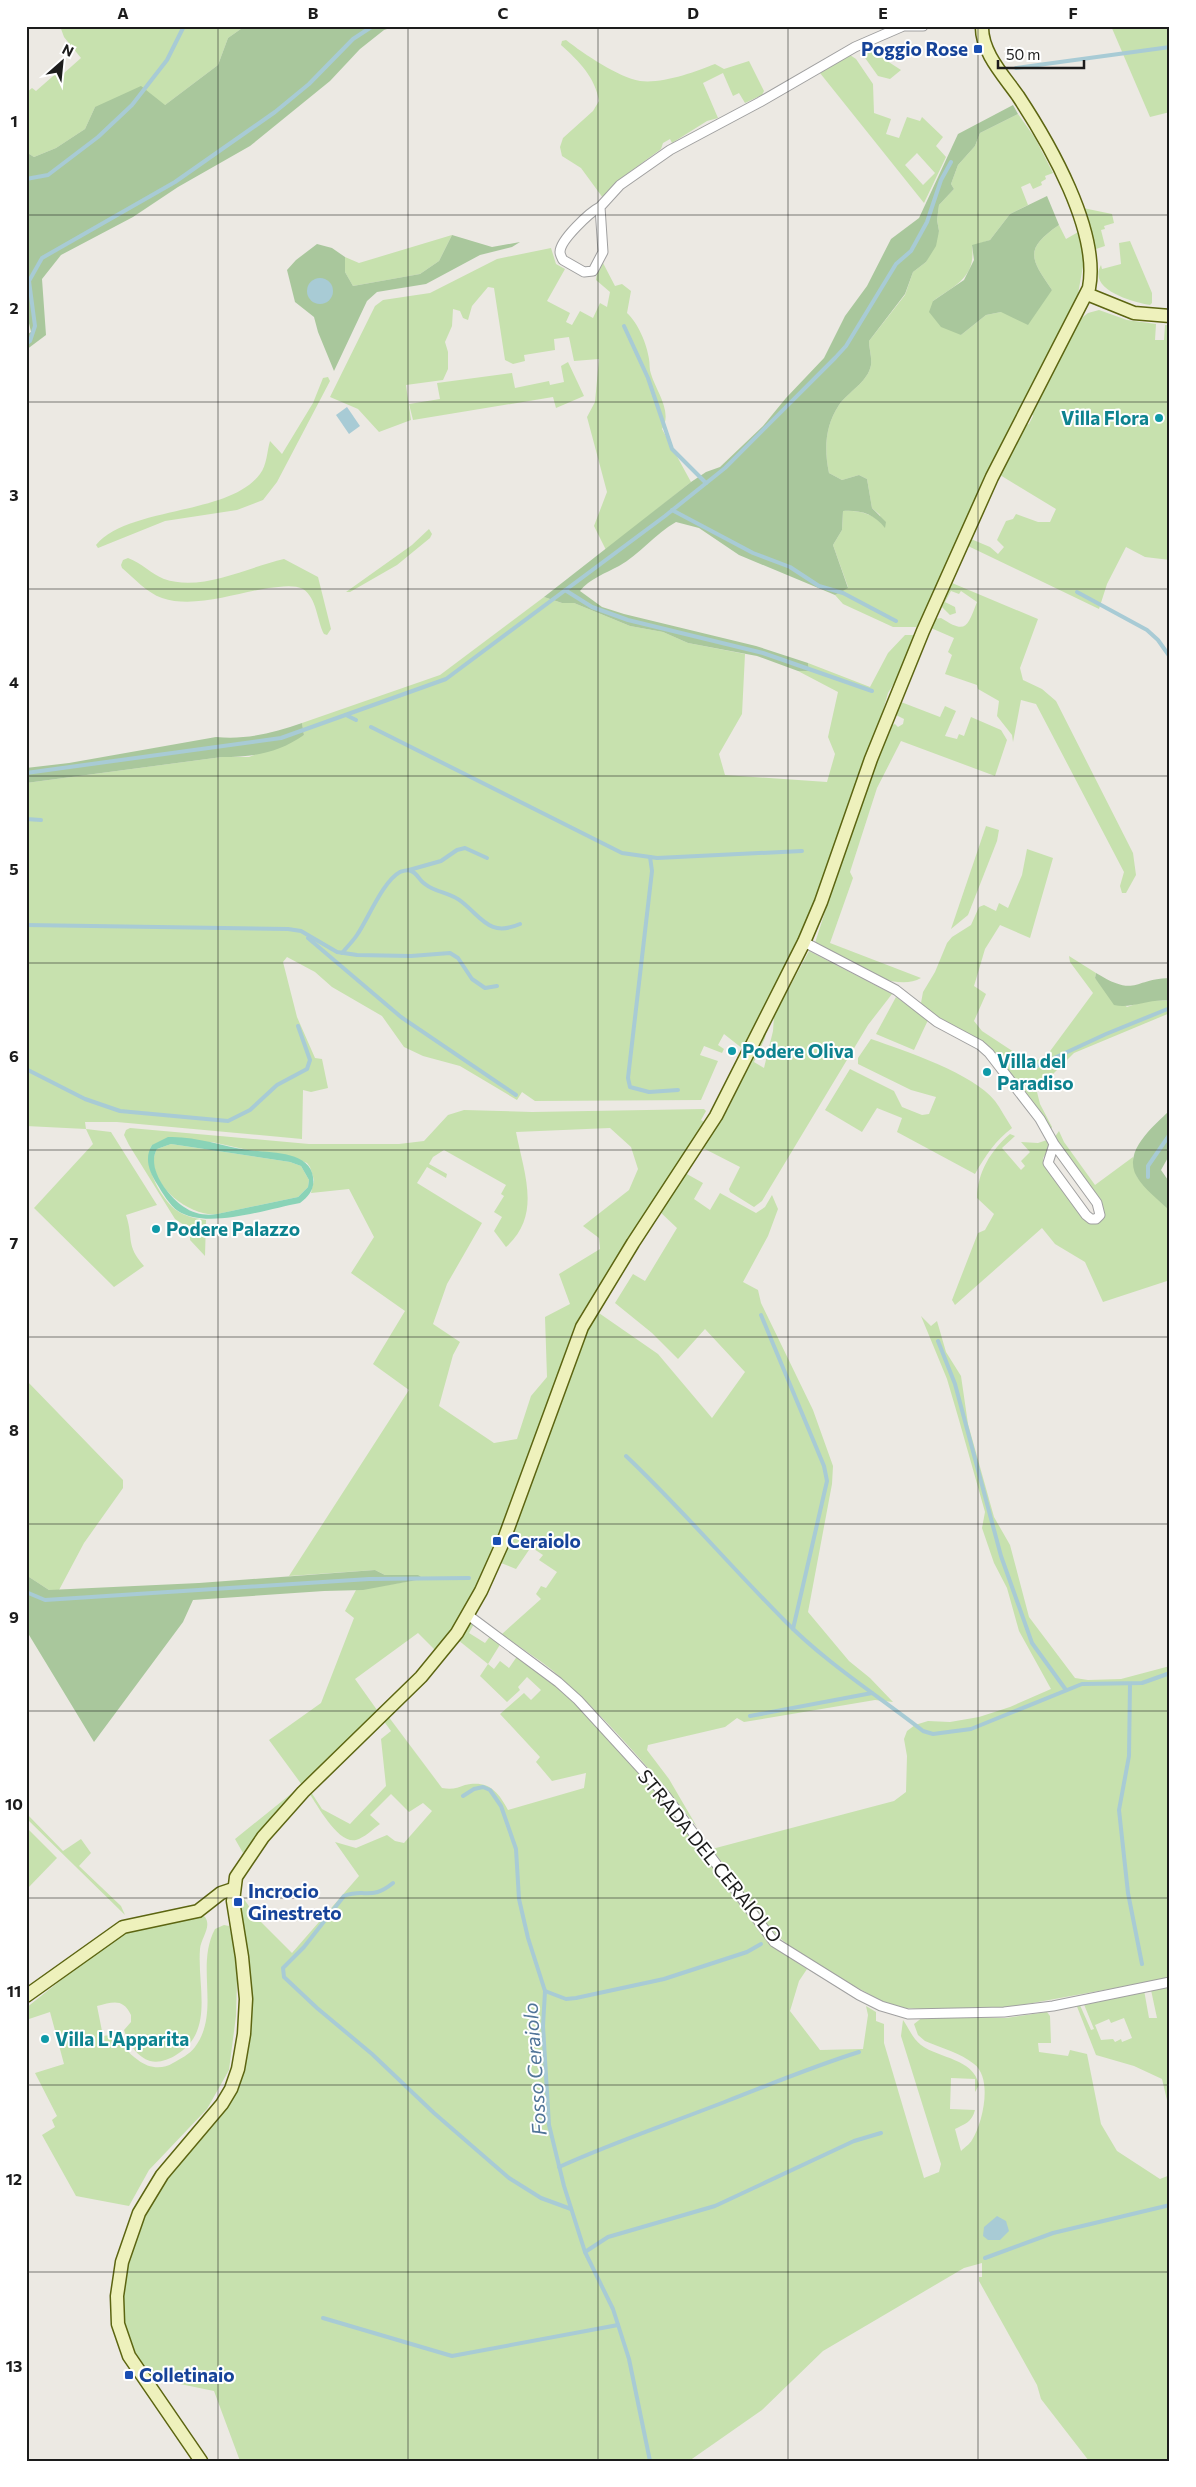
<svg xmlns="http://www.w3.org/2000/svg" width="1196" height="2487" font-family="Commissioner,sans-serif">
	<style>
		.grass { fill: #c7e1ae; fill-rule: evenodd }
		.forest { fill: #a9c79c }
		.pitch { fill: #8ad3b7; fill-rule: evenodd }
		.water { fill: #a8cbd5 }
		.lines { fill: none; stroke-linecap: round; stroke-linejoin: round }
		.stream { stroke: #a8cbd5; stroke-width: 4 }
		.street-casing { stroke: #a0a0a0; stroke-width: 11 }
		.secondary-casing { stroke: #5c6511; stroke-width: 15 }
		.street { stroke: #fff; stroke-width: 9 }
		.secondary { stroke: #eef1bc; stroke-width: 12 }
		.grid { fill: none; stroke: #1c1c1c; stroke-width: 1; stroke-opacity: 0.55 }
		.transit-dot { fill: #1a4fb4; stroke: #fff; stroke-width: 2 }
		.culture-dot { fill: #0f9aa8; stroke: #fff; stroke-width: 2 }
		.labels { text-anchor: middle; stroke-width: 4; stroke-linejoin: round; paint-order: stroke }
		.transit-label { font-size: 19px; font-weight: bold; fill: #164399; stroke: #fff; text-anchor: start }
		.culture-label { font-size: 19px; font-weight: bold; fill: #0d838f; stroke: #fff; text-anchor: start }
		.street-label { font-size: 19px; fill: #1c1c1c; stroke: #fff }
		.water-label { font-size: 20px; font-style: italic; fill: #517599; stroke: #fff }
		.neatline { fill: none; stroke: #1c1c1c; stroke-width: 2 }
		.grid-label { font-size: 16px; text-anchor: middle; font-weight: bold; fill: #1c1c1c }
	</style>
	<rect width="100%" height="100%" fill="#ece9e3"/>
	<g class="grass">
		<path d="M60 26H245L228 38 218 65 165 105 95 107 85 129 56 148 34 157 26 152V93L32 88 36 91 60 70 63 74 81 58 64 37Z"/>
		<path d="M1111 26H1170V112L1150 117Z"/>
		<path d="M566 40C584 54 618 77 640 81 662 84 695 72 715 64L724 69 749 61 764 91 762 95 745 103 739 93 733 96 723 73 703 83 718 118 707 121 672 143 670 139 663 143 661 149 616 182 603 198 581 168 562 156 560 147 563 138 593 111 599 101C595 77 579 61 561 45L562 41Z"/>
		<path d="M867 48 901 70 890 79 878 76 863 55Z"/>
		<path d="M850 55 856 59 873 84 874 113 891 119 886 134 899 138 907 117 920 121 922 117 943 137 936 146 946 157 924 203 820 73ZM917 153 935 173 923 185 905 165Z"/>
		<path d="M1018 114 1035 138 1053 173 1045 176 1046 179 1041 182 1042 185 1033 189 1030 183 1021 187 1028 205 1010 214 990 240 972 246C976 277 956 285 933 301L961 335 986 315 1001 312 1052 290C1030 258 1024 249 1059 225L1066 239 1080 231 1083 242V266L1078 294 1017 413 920 627H893L843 604 835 595 848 587 833 545 842 530 843 511C857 510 870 513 881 522L880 515 872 508 867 479 859 475 842 480 829 473C824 449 825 426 839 405 848 392 868 382 871 365 872 358 869 348 869 341L905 295 913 272 926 262 939 231 937 220 939 205 954 189 951 184 958 165 975 146 980 133Z"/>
		<path d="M1083 208 1112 214 1114 223 1104 226 1105 229 1101 230 1105 246 1096 249Z"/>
		<path d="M452 235 439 261 420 274 353 286 345 272V257L359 263Z"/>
		<path d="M1130 241 1152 293V303L1150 305C1133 302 1087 290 1101 265L1102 269 1121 264 1119 243Z"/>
		<path d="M551 248 556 264 565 269 547 301 570 313 566 322 572 325 580 311 593 318 600 303 607 307 610 292 596 280 597 273 603 263 615 286 622 284 631 291 627 313C638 323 647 344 649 359 650 364 649 369 651 374 656 391 673 412 662 429L691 482 606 550 594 526 607 492 587 417 595 402 599 359 574 361 569 337 554 339 555 350 524 355 525 361 513 364 505 360 494 288 488 287 472 306 468 320 463 318 460 311 453 309 452 326 445 342 448 352V369L443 380 406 385 411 420 379 432 358 409 330 397 375 306 383 300 430 293 497 259Z"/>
		<path d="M1099 310 1127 320 1156 324 1155 340H1164L1165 325H1170V560L1145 557 1126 547 1107 584 1099 609 968 546 971 539 990 547 998 554 1004 547 997 540 1006 521 1013 519 1016 514 1038 522H1050L1056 509 1000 475 1022 426 1029 424 1033 416 1030 411 1078 321 1088 313Z"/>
		<path d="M568 362 584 396 556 408 553 397 413 420 409 404 440 399 437 383 512 373 515 388 549 381 550 385 564 382 561 366Z"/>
		<path d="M328 377 330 381 277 482 263 500 237 510 165 521 98 548 96 545C128 506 229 516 260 474 267 465 267 451 270 441L282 454 313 403 323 378Z"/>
		<path d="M429 529 432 534 430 538 397 565 350 592H346L412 545Z"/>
		<path d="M128 558C142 563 151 574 164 579 202 592 248 567 284 559L318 577 331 629 327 635 324 634C317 621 317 598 303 589 293 584 279 587 269 588 236 593 194 609 162 598 147 593 134 578 122 568L121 565 123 560Z"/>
		<path d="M952 583 1038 619 1020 668 1023 680 1042 689 1056 701 1133 853 1136 875 1126 893H1122L1120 886 1124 872 1036 704 1021 700 1013 742 1012 735 997 716 999 701 978 689 977 685 945 674 952 655 948 652 954 638 931 628 934 619 941 618C966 634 967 628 977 602L961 591 959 594 951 591 945 602 955 607 956 613 950 615 941 606Z"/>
		<path d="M544 597 562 603H574L630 626 663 632 688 643 745 654 742 714 719 754 725 775 827 782 835 754 828 737 838 692 798 671H809L808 663 870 687 888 653 905 635H917L903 668 888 693 878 728 850 797 818 899 766 1007 743 1049 724 1034 718 1045 724 1049 722 1053 704 1046 700 1055 718 1061 701 1100 535 1101 522 1092 517 1100 460 1066 423 1056 404 1047 382 1016 332 987 315 972 287 957 283 962 297 1017 315 1058 322 1059 328 1088 311 1092 303 1090 302 1139 117 1122H85L86 1129 111 1132 157 1205 126 1215C134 1239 125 1244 144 1266L114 1287 34 1208 93 1144 86 1129 26 1126V783L222 757H249L304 735 302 723 440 675Z"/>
		<path d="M901 702 940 717 945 706 956 711 945 736 957 739 959 734 964 736 971 717 1001 730 1007 740 995 776 901 741 877 788 850 872 853 878 830 943 921 978C892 995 841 958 815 943L861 799 892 725 895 724 898 727 903 724 904 719 896 715Z"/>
		<path d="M986 826 999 830 997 841 968 915 951 929Z"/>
		<path d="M1027 849 1053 858 1030 938 1000 925 985 949 974 986 986 994 974 1021 982 1031 1029 1062 1045 1058 1093 993 1070 962 1069 956 1096 973 1095 978 1127 1007 1147 1000 1170 1001V1013L1074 1053 1043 1084 1036 1088 1040 1104 1052 1127 1051 1130C1038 1108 999 1054 979 1040 960 1027 937 1020 921 1003L923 992 935 972 947 943 952 937 971 925 979 907 984 905 996 911 999 903 1008 908 1022 875Z"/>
		<path d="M809 951 892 994 868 1025 762 1201 754 1207 730 1192 729 1189 740 1167 701 1147 728 1109 767 1027 765 1038 754 1062 764 1068 773 1031 774 1016Z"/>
		<path d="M896 997 928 1020 914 1050 876 1034Z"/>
		<path d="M871 1039C905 1051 973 1073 995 1101 1001 1109 1006 1119 1012 1128 996 1140 985 1156 975 1174L897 1132 902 1118 877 1108 862 1132 825 1110 850 1069 894 1091 902 1107 922 1115 929 1114 936 1097 911 1090 858 1064V1058Z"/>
		<path d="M704 1109 706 1111 701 1120 704 1122 581 1314 573 1330 518 1487 481 1582 463 1613 435 1650 418 1633 355 1679 377 1710 302 1785 243 1853 235 1839 302 1785 269 1740 321 1703 354 1618 345 1611 356 1590 417 1580V1575H385L375 1570 289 1576 409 1390 373 1364 405 1311 351 1273 374 1237 349 1189 311 1193 314 1180 310 1167 307 1163 286 1155 248 1150 212 1142 152 1145C141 1163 161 1199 176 1210 184 1216 197 1219 206 1220L205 1256 190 1240V1229L175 1219 129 1145 124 1135 126 1130 130 1128 309 1144H399L424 1141 448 1115 464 1110 532 1112ZM610 1128 631 1147 638 1169 629 1190 583 1226 599 1238 600 1249 559 1274 570 1304 545 1317 547 1377 531 1396 517 1439 494 1443 439 1406 453 1355 460 1342 433 1324 447 1284 482 1223 417 1183 427 1167 446 1178 447 1174 429 1164 433 1157 444 1150 506 1185 501 1194 504 1196 494 1212 502 1217 494 1231 506 1247C542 1215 524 1174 516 1132Z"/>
		<path d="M1059 1131 1064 1142 1095 1185 1133 1157 1137 1177 1170 1211V1280L1103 1302 1085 1262 1055 1244 1042 1228 955 1305 952 1300 978 1233 985 1230 994 1214 977 1198C977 1173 991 1150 1010 1134L1015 1136 1002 1148 1021 1170 1025 1166 1021 1161 1030 1152 1021 1142 1038 1143 1047 1140 1049 1149 1043 1158V1164L1083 1217H1102L1054 1138Z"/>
		<path d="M171 1144 290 1162 301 1166 309 1180 308 1187 298 1197 217 1214C187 1218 141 1178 157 1149Z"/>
		<path d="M685 1173 703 1183 694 1199 710 1210 720 1193 756 1213 765 1207 772 1195 778 1209 768 1236 743 1282 758 1290 761 1303 813 1410 833 1466 832 1484 808 1612 849 1661 870 1678 893 1702 875 1700 744 1722 737 1718 725 1727 648 1745 647 1750 669 1779 697 1827C653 1772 605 1716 552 1670 536 1657 518 1646 502 1634L541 1599 536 1594 541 1586 546 1588 557 1572 539 1560 543 1555 531 1547 516 1569 501 1563 588 1328 596 1311 658 1354 712 1418 745 1372 705 1329 678 1359 652 1333 615 1303 633 1274 645 1281 677 1228 658 1210Z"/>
		<path d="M921 1316 931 1326 937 1321 946 1352 961 1376 968 1424 994 1517 1010 1545 1029 1617 1075 1678 1088 1680 1121 1679 1170 1666V1978L1005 2008 940 2010 904 2008 884 2002 826 1971 798 1954 771 1930 712 1849 894 1801 906 1792 907 1756 904 1739 907 1731 915 1725 928 1721 950 1722 979 1717 1010 1707 1051 1689 1019 1631 1007 1588 994 1563 982 1528 985 1512 959 1420 947 1379Z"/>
		<path d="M26 1380 123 1480V1488L84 1543 59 1590H49L26 1575Z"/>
		<path d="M470 1621 474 1624 469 1633 485 1643 491 1635 501 1643 488 1664 494 1669 500 1661 509 1668 518 1655 577 1703 662 1799 769 1944 807 1969 799 1981 790 2011 820 2050 863 2049 868 2015 866 2006 876 2012V2021L884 2024V2043L924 2178 939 2172 941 2164 901 2036 903 2020C908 2027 913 2039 921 2045 940 2059 973 2058 979 2085L975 2092V2079L951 2078 950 2109 975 2110C972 2122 965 2124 955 2129L961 2151C965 2147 970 2144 972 2140 983 2123 993 2078 974 2064 961 2053 941 2048 925 2041L918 2035 914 2024 923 2017 1006 2018 1047 2012 1050 2016 1051 2043H1038L1039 2052 1068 2056 1070 2050 1087 2054 1101 2124 1117 2151 1160 2179 1170 2175V2461H1089L1041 2399 1037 2385 979 2281V2277H982V2263L964 2268 823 2351 762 2410 689 2461H240L214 2391 151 2378C122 2336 116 2315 128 2265 135 2236 142 2212 160 2188 187 2152 227 2120 242 2076 263 2015 242 1953 239 1892L258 1919 292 1953 359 1876 335 1842 356 1848 387 1835 395 1841 404 1843 432 1811 423 1803 409 1812 391 1794 370 1815 380 1824C373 1829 364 1838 356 1840 338 1844 318 1806 309 1793L311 1792 322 1809 350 1824 386 1786 381 1739 391 1731 383 1720 388 1716 442 1788C452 1790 457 1788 465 1785 488 1780 498 1791 508 1810L584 1788 586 1773 552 1781 536 1762 540 1757 500 1714 524 1693 531 1700 541 1690 527 1677 518 1687 520 1690 507 1702 480 1676 488 1664 458 1640Z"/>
		<path d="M26 1813 63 1851 81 1839 91 1853 79 1866 121 1906 125 1915 26 1818Z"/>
		<path d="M26 1827 57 1858 26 1890Z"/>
		<path d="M200 1914 205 1917C212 1927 201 1938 200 1949 197 1987 215 2032 176 2055 168 2060 159 2063 150 2061 137 2057 128 2043 124 2030L131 2022V2015C123 1998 113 2002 97 2006L103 2036 116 2034C121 2044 128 2053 138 2060 148 2068 162 2070 173 2063 180 2059 190 2054 195 2047 221 2012 195 1966 215 1929L224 1925 229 1926 234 1946 237 1980 236 2016 229 2070 207 2109 149 2170 129 2206 76 2196 42 2135 55 2127 52 2120 57 2116 35 2073 64 2064 50 2012 26 2020V2008L120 1933C146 1924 175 1925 200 1914Z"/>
		<path d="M1170 1986V2026H1167L1170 2042V2113L1162 2079 1134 2066 1096 2055 1076 2004 1079 2003 1091 2030 1094 2029 1083 2002 1144 1990 1149 2018H1157L1151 1990ZM1124 2018 1132 2038 1122 2042 1121 2039 1115 2042 1113 2039 1101 2040 1095 2025 1109 2019 1111 2023Z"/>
	</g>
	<g class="forest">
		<path d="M245 26H396L384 30 360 49 330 81 250 146 178 187 133 217 61 255 42 279 46 335 26 350V335L31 332 26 310V152L34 157 56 148 85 129 95 107 141 86 165 105 218 65 228 38Z"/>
		<path d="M1013 105 1018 114 980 133 975 146 958 165 951 184 954 189 939 205 937 220 939 231 936 246 926 262 913 272 905 294 869 341C869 348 872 358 871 365 868 382 848 392 839 405 825 426 824 449 829 473L842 480 859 475 867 479 872 508 886 522 885 528C874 514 861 510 843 511L842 530 833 545 848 588 835 595 739 555 699 528 676 522C655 534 640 554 619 566 606 573 589 579 580 591L602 607 624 614 756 646 808 663 809 671H798L757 656 688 643 663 632 630 626 574 603H562L544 597 691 482 706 472 720 467 763 426 786 398 824 358 845 316 867 286 891 239 919 218 958 134Z"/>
		<path d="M1047 196 1059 225C1024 249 1030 258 1052 290L1028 325 1001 312 986 315 961 335 941 327 929 312 933 301 964 280 974 260 972 245 990 240 1010 214Z"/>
		<path d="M452 235 492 247 520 242 512 247 480 255 426 284 377 292 367 301 334 371 318 332 314 317 295 302 287 270 296 260 317 244 332 248 345 257V272L353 286 420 274 439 261Z"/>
		<path d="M302 723 304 735C278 753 254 757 222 757L26 783V768L69 763 216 737C246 740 274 733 302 723Z"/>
		<path d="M1096 973C1137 998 1132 979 1170 978V1001C1149 998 1133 1009 1114 1005L1095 978Z"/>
		<path d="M1170 1110V1154L1161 1170 1170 1183V1211C1160 1201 1144 1189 1137 1177 1122 1151 1153 1127 1170 1110Z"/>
		<path d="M375 1570 385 1575H418L421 1577 417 1580 363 1590 324 1591 193 1600 183 1622 94 1742 26 1630V1575L49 1590 199 1583Z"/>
	</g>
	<path class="pitch" d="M168 1137C196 1136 221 1146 248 1150 267 1153 310 1150 313 1177 315 1189 309 1196 300 1203 267 1209 207 1230 178 1211 170 1206 162 1192 157 1184 149 1171 144 1158 152 1145ZM171 1144 290 1162 301 1166 309 1180 308 1187 298 1197 217 1214C206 1216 194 1214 184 1207 168 1196 146 1168 157 1149Z"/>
	<g class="water">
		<circle cx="320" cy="291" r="13"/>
		<path d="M347 407 360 426 349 434 336 415Z"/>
		<path d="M997 2216 1006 2221 1009 2231 1000 2240H988L983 2236 984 2227Z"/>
	</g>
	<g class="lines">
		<g class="stream">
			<path d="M1016 68 1170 47"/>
			<path d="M26 179 48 175 98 137 132 105 167 60 184 26"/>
			<path d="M624 326 648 378 672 449 706 483"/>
			<path d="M26 344 30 341 35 326 29 281 42 258 175 182 275 112 309 84 353 39 373 26"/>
			<path d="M672 510 753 553 790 567 819 586 843 593 896 621"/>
			<path d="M565 590 592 607 628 620 763 653 872 691"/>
			<path d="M1077 592 1147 630 1158 640 1170 657"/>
			<path d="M346 715 356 720"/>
			<path d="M371 727 622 853 657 858 802 851"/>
			<path d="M26 773 281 738 446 679 665 516 725 468 835 358 846 346 896 264 911 251 927 222 941 180 951 162"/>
			<path d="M26 819 41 820"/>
			<path d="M650 857 652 871 628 1078 630 1087 649 1092 678 1090"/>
			<path d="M409 870 441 861 457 850 465 848 487 858"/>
			<path d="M26 925 288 929 301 931 337 952 357 955 411 956 450 953 458 958 472 979 485 988 497 986"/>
			<path d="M308 938 401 1017 516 1095"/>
			<path d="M342 953C347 947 353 941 357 935 368 919 383 881 400 872 403 871 408 869 411 871 417 873 420 881 425 884 436 893 450 892 462 902 483 919 490 937 520 924"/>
			<path d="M1037 1066 1106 1034 1170 1008"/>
			<path d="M26 1069 85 1099 120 1111 228 1121 250 1110 277 1085 307 1069 310 1060 298 1026"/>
			<path d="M1148 1177V1166L1170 1134"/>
			<path d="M761 1315 824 1466 827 1481 793 1629"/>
			<path d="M938 1341 955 1384 1001 1556 1032 1643 1066 1690"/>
			<path d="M626 1456C681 1508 730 1566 784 1620 826 1663 877 1695 923 1731L933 1734 971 1729 1082 1684 1142 1683 1170 1673"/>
			<path d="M26 1592 45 1600 369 1579 469 1578"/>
			<path d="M1130 1684 1129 1756 1119 1810 1128 1893 1142 1964"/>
			<path d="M750 1716 872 1693"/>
			<path d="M463 1796 474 1789 483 1787 490 1790 501 1806 516 1849 519 1899 528 1938 545 1991 543 2026 549 2125 564 2186 585 2252 613 2309 629 2359 650 2461"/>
			<path d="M393 1883C371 1901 365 1888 344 1896L304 1947 283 1968 284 1977 317 2008 372 2054 434 2113 509 2178 541 2198 571 2209"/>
			<path d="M545 1991 566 1999 576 1998 664 1979 747 1952 761 1944"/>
			<path d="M559 2167C614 2142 671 2123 727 2101 771 2084 814 2066 859 2052"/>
			<path d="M585 2252 608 2237 715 2206 854 2141 881 2133"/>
			<path d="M985 2258 1053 2233 1170 2205"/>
			<path d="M323 2318 452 2356 618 2325"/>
		</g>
		<defs>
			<g id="street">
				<path d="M900 26H923"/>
				<path d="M600 207C590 212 560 240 560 252 560 255 562 258 563 260L584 272 593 271 603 252 600 207 620 185 670 150 760 102 855 47 901 27"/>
				<path d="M804 942 896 990 937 1022 980 1045 989 1053 1040 1119 1054 1144 1097 1203 1100 1215 1096 1219H1091L1086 1215 1048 1163 1054 1144"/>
				<path d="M468 1615 558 1682 578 1700 666 1796 774 1942 859 1995 881 2006 908 2014 1004 2012 1053 2006 1170 1982"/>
			</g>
			<g id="secondary">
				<path d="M1087 294 1134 313 1170 316"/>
				<path d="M26 1996 123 1927 198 1911 221 1893 233 1889"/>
				<path d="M201 2461 129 2356 118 2324 117 2296 122 2262 139 2213 162 2175 222 2104 231 2089 238 2069 244 2034 246 1999 242 1957 233 1901 236 1877 263 1837 303 1792 421 1677 457 1633 481 1591 503 1542 582 1327 633 1243 716 1116 804 942 821 902 871 759 923 631 992 477 1089 288C1100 231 1049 143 1018 96 1004 76 981 52 982 26"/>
			</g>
		</defs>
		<use href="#street" class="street-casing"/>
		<use href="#secondary" class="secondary-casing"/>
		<use href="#street" class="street"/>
		<use href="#secondary" class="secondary"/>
	</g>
	<path class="grid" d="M218 26V2461M408 26V2461M598 26V2461M788 26V2461M978 26V2461M26 215H1170M26 402H1170M26 589H1170M26 776H1170M26 963H1170M26 1150H1170M26 1337H1170M26 1524H1170M26 1711H1170M26 1898H1170M26 2085H1170M26 2272H1170"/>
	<g class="transit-dot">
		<rect x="973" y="44" width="10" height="10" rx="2.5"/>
		<rect x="492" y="1536" width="10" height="10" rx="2.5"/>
		<rect x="233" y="1897" width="10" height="10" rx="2.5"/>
		<rect x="124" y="2370" width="10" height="10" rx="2.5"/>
	</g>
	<g class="culture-dot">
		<circle cx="1159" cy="418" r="5"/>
		<circle cx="732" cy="1051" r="5"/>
		<circle cx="987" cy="1072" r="5"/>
		<circle cx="156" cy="1229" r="5"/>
		<circle cx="45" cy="2039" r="5"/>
	</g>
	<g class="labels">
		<g class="transit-label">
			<text x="968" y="56" text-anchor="end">Poggio Rose</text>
			<text x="507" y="1548">Ceraiolo</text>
			<text x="248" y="1898">Incrocio<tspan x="248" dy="22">Ginestreto</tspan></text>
			<text x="139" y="2382">Colletinaio</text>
		</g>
		<g class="culture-label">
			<text x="1149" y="425" text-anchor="end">Villa Flora</text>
			<text x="742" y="1058">Podere Oliva</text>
			<text x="997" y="1068">Villa del<tspan x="997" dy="22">Paradiso</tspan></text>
			<text x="166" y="1236">Podere Palazzo</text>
			<text x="55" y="2046">Villa L'Apparita</text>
		</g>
		<g class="street-label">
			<text transform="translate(710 1856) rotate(51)" y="7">STRADA DEL CERAIOLO</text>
		</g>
		<g class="water-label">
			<text transform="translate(535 2069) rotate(-94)" y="7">Fosso Ceraiolo</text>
		</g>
	</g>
	<rect width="1196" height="2487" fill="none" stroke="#ffffff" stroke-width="55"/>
	<g transform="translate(62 62) rotate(27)" stroke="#ffffff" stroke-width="4" paint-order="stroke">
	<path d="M0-4L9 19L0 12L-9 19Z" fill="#1c1c1c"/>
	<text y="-8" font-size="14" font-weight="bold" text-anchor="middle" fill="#1c1c1c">N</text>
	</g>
	<path d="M998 60v8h86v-8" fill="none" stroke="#1c1c1c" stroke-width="2.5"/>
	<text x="1006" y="60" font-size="15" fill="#1c1c1c" stroke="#ffffff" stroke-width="4" paint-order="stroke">50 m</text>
	<rect x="28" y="28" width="1140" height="2432" class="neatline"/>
	<g class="grid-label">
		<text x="123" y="19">A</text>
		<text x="313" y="19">B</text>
		<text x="503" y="19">C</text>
		<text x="693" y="19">D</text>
		<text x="883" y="19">E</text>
		<text x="1073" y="19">F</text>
		<text x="14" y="127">1</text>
		<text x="14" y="314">2</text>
		<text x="14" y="501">3</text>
		<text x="14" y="688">4</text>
		<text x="14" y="875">5</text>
		<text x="14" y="1062">6</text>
		<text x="14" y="1249">7</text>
		<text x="14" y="1436">8</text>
		<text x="14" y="1623">9</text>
		<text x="14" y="1810">10</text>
		<text x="14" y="1997">11</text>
		<text x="14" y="2185">12</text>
		<text x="14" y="2372">13</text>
	</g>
</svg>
